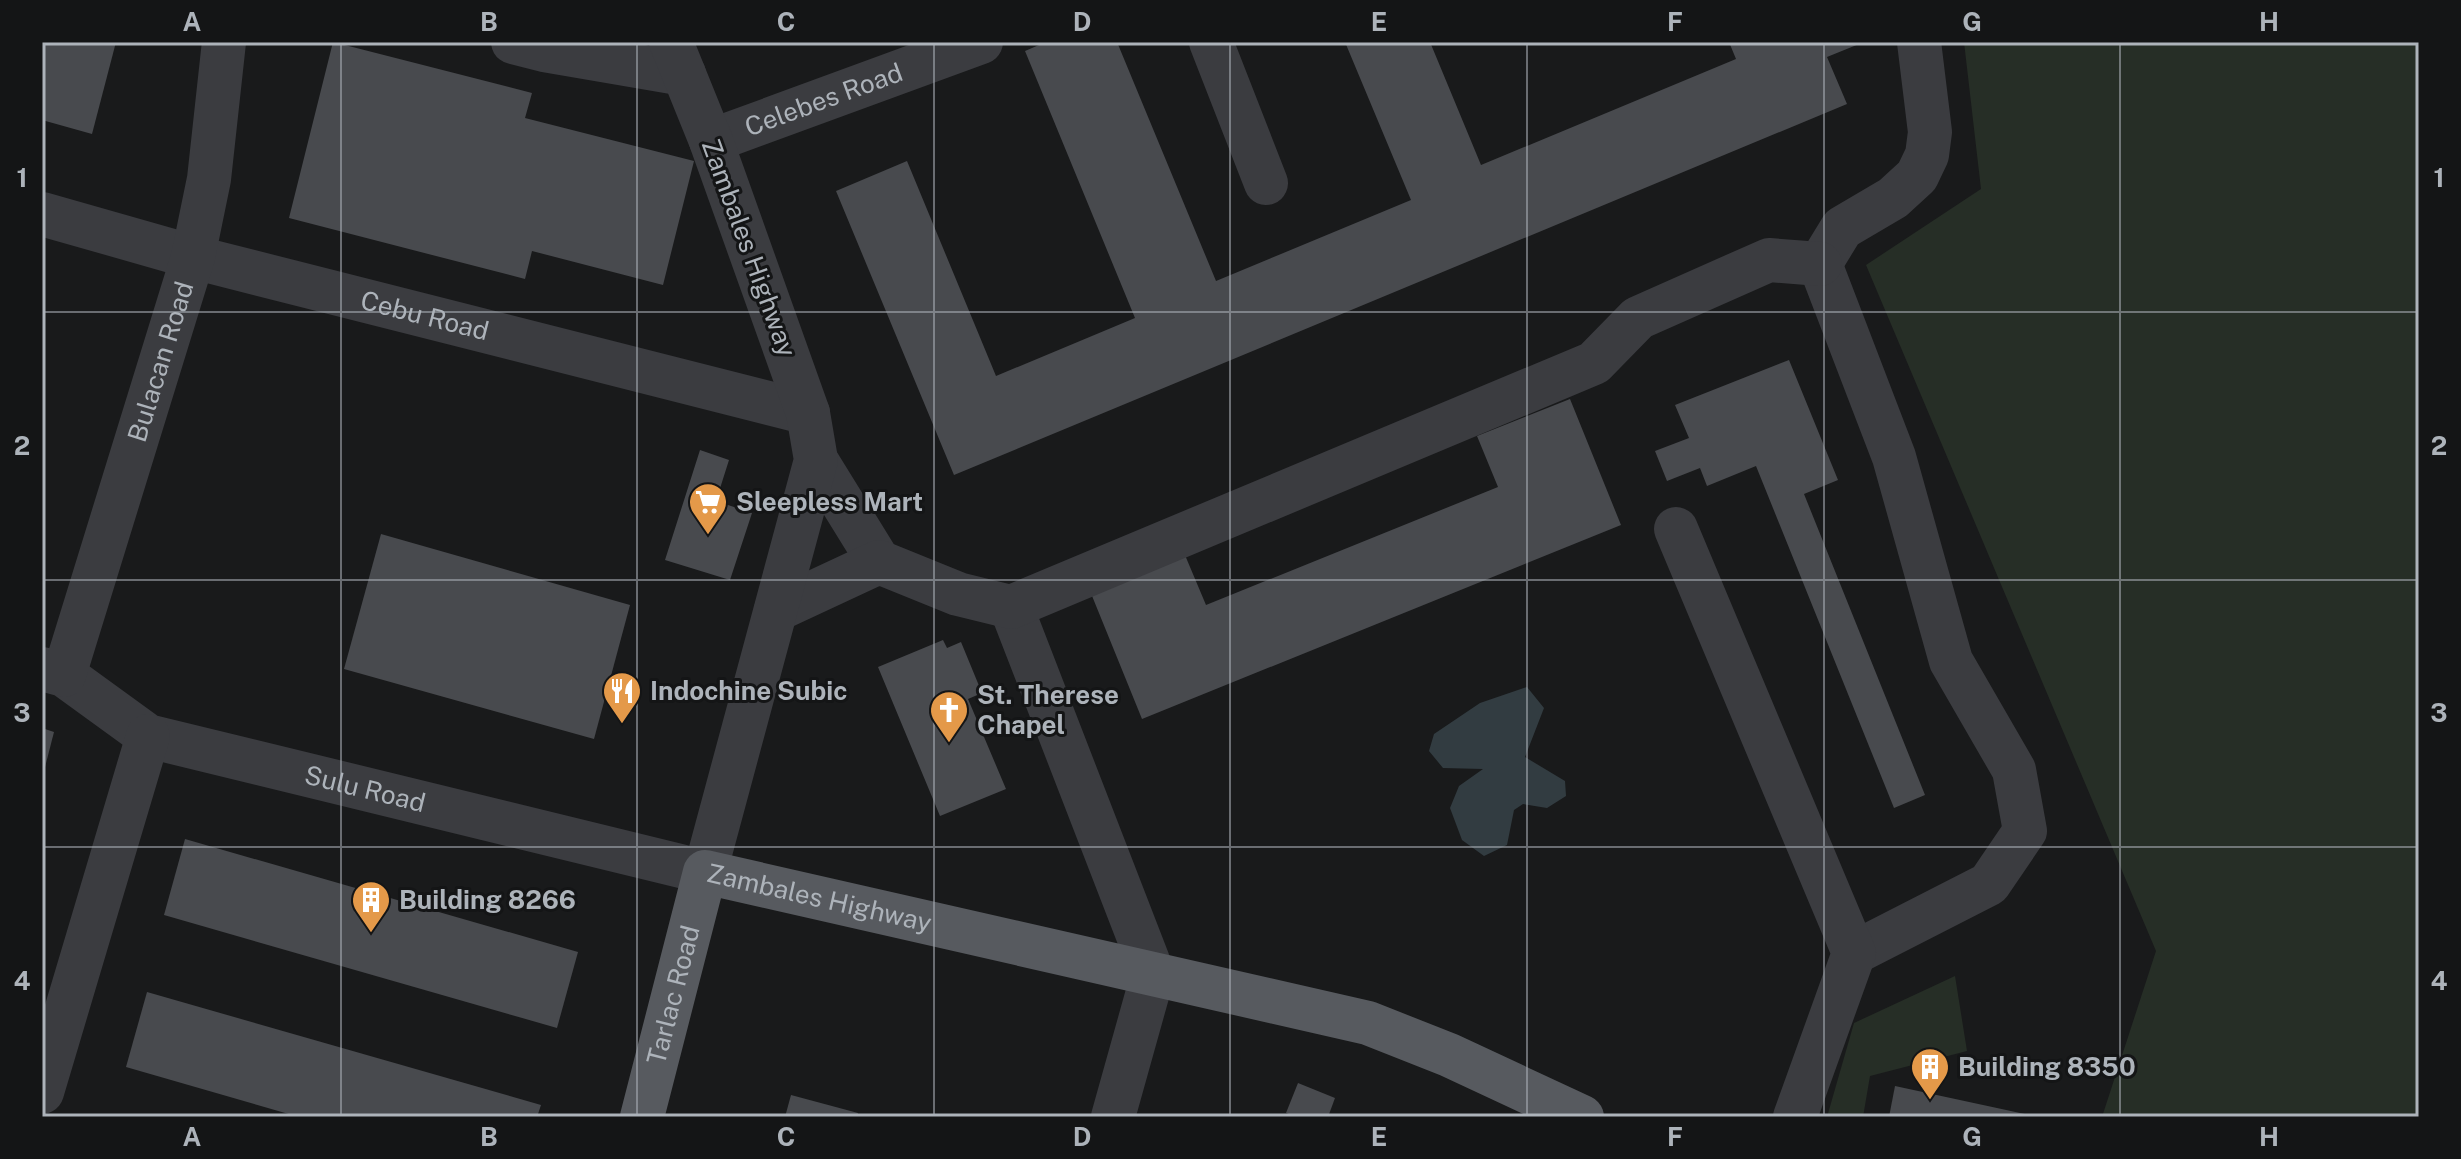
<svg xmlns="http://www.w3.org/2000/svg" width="2461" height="1159" font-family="'Public Sans',sans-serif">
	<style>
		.green { fill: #262e26 }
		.water { fill: #323c41 }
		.building { fill: #484a4e }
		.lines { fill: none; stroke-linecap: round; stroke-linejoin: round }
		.minor { stroke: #3b3c40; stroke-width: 44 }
		.major { stroke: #575a5f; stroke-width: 44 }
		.grid { fill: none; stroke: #adb3ba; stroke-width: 2; stroke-opacity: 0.55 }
		.labels { text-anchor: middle; stroke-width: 6; stroke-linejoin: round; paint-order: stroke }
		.street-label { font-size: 26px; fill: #adb3ba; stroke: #141516 }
		.poi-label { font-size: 26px; font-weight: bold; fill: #adb3ba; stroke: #141516; text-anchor: start }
		.neatline { fill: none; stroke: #adb3ba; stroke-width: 3 }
		.grid-label { font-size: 26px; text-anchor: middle; font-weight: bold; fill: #adb3ba }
	</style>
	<rect width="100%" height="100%" fill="#191a1b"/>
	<g class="green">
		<path d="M1964 42H2419V1117H2102L2156 951 1866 265 1981 189Z"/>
		<path d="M1955 976 1967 1051 1870 1076 1863 1117H1827L1854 1023Z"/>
	</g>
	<path class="water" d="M1527 687 1544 708 1525 757 1565 781 1566 796 1547 808 1523 804 1514 810 1507 845 1484 856 1462 840 1450 808 1459 786 1483 769 1443 768 1429 751 1434 734 1480 703Z"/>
	<g class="building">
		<path d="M42 42H116L92 134 42 120Z"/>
		<path d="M333 42 532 93 525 118 694 161 663 285 532 251 525 279 289 218Z"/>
		<path d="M1046 42H1117L1216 281 1411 200 1345 42H1430L1481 165 1736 59 1729 42H1864L1827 57 1847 104 954 475 836 191 907 161 996 376 1135 318 1025 51Z"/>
		<path d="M1789 360 1838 480 1804 494 1925 795 1894 808 1756 466 1707 486 1700 468 1667 481 1655 451 1689 438 1675 405Z"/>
		<path d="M1570 399 1621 525 1142 719 1088 586 1182 548 1206 605 1498 487 1477 436Z"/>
		<path d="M700 450 729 460 716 501 752 513 730 580 665 560Z"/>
		<path d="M381 534 630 605 594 739 344 669Z"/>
		<path d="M943 640 947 648 961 642 982 693 968 699 1006 789 940 816 878 667Z"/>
		<path d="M42 728 54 732 43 775H42Z"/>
		<path d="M185 839 578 952 557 1028 164 915Z"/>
		<path d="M147 992 541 1105 537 1117H299L126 1067Z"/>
		<path d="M1298 1083 1335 1098 1328 1117H1297L1286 1113Z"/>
		<path d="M1895 1086 2034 1116V1117H1889Z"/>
		<path d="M791 1095 858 1113 857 1117H785Z"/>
	</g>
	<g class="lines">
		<g class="minor">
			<path d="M513 42 544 50 684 74"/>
			<path d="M1211 42 1266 183"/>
			<path id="s1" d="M711 141 981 42"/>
			<path id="s2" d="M42 214 193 257 808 413"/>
			<path d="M1820 264 1894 457 1951 661 2014 770 2025 831 1989 884 1854 953"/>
			<path d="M1820 264 1842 228 1893 198 1917 176 1927 155 1930 132 1919 42"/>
			<path d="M816 460 879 562"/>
			<path d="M1676 529 1854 953 1795 1117"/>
			<path d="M1011 607 1153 974 1113 1117"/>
			<path d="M776 610 879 562 958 594 1011 607 1594 363 1638 318 1769 260 1820 264"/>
			<path id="s3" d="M42 669 64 675 148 736 705 872 816 460 808 413 711 141 671 42"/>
			<path id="s4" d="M64 675 193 257 209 179 224 42"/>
			<path d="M42 1092 148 736"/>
		</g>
		<path class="major" id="s5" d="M642 1117 705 872 1368 1023 1449 1055 1582 1117"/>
	</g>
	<path class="grid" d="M341 42V1117M637 42V1117M934 42V1117M1230 42V1117M1527 42V1117M1824 42V1117M2120 42V1117M42 312H2419M42 580H2419M42 847H2419"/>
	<defs>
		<symbol id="supermarket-pin" viewBox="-11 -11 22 30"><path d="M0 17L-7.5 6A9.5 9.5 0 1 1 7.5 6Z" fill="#e49949" stroke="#141516"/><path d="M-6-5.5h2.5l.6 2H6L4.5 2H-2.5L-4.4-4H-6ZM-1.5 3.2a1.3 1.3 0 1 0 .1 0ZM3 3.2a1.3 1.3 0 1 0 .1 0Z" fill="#fff"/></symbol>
		<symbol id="restaurant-pin" viewBox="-11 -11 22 30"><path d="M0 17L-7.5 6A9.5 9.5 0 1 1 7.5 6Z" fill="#e49949" stroke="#141516"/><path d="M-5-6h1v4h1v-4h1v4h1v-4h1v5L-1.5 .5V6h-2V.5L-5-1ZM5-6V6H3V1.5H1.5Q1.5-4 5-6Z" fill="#fff"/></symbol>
		<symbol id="church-pin" viewBox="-11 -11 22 30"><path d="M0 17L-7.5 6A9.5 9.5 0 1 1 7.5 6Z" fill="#e49949" stroke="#141516"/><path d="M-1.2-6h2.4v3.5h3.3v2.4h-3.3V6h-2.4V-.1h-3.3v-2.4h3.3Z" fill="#fff"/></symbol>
		<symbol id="building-pin" viewBox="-11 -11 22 30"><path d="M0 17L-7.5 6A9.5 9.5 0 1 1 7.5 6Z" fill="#e49949" stroke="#141516"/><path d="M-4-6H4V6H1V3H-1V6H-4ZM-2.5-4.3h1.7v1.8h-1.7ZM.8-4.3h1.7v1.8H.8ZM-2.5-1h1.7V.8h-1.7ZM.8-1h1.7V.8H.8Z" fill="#fff"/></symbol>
	</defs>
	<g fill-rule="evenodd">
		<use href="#supermarket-pin" x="686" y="480" width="44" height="60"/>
		<use href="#restaurant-pin" x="600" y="669" width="44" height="60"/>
		<use href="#church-pin" x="927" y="688" width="44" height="60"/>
		<use href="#building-pin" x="349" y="878" width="44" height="60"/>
		<use href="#building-pin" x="1908" y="1045" width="44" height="60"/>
	</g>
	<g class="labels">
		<g class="street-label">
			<text dy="9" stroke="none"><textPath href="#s1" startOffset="120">Celebes Road</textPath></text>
			<text transform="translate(749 248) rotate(70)" y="9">Zambales Highway</text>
			<text dy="9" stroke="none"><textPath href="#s2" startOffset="396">Cebu Road</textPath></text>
			<text dy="9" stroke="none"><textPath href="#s4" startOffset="328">Bulacan Road</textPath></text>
			<text dy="9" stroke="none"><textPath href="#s3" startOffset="350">Sulu Road</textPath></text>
			<text dy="9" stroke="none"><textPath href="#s5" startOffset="370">Zambales Highway</textPath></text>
			<text dy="9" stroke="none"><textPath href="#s5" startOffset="126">Tarlac Road</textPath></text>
		</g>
		<g class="poi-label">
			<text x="736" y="511">Sleepless Mart</text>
			<text x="650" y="700">Indochine Subic</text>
			<text x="977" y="704">St. Therese<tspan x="977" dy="30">Chapel</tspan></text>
			<text x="399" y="909">Building 8266</text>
			<text x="1958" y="1076">Building 8350</text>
		</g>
	</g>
	<rect width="2461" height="1159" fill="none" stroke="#141516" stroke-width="88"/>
	<rect x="44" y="44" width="2373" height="1071" class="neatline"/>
	<g class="grid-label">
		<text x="192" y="31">A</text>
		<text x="489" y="31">B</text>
		<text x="786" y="31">C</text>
		<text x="1082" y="31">D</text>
		<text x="1379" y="31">E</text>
		<text x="1675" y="31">F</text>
		<text x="1972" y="31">G</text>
		<text x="2269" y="31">H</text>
		<text x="22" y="187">1</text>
		<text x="2439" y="187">1</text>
		<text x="22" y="455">2</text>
		<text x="2439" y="455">2</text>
		<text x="22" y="722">3</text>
		<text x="2439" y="722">3</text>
		<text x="22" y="990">4</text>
		<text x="2439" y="990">4</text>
		<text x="192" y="1146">A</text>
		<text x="489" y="1146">B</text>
		<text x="786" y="1146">C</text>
		<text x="1082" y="1146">D</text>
		<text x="1379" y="1146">E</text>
		<text x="1675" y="1146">F</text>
		<text x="1972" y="1146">G</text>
		<text x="2269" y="1146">H</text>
	</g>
</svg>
